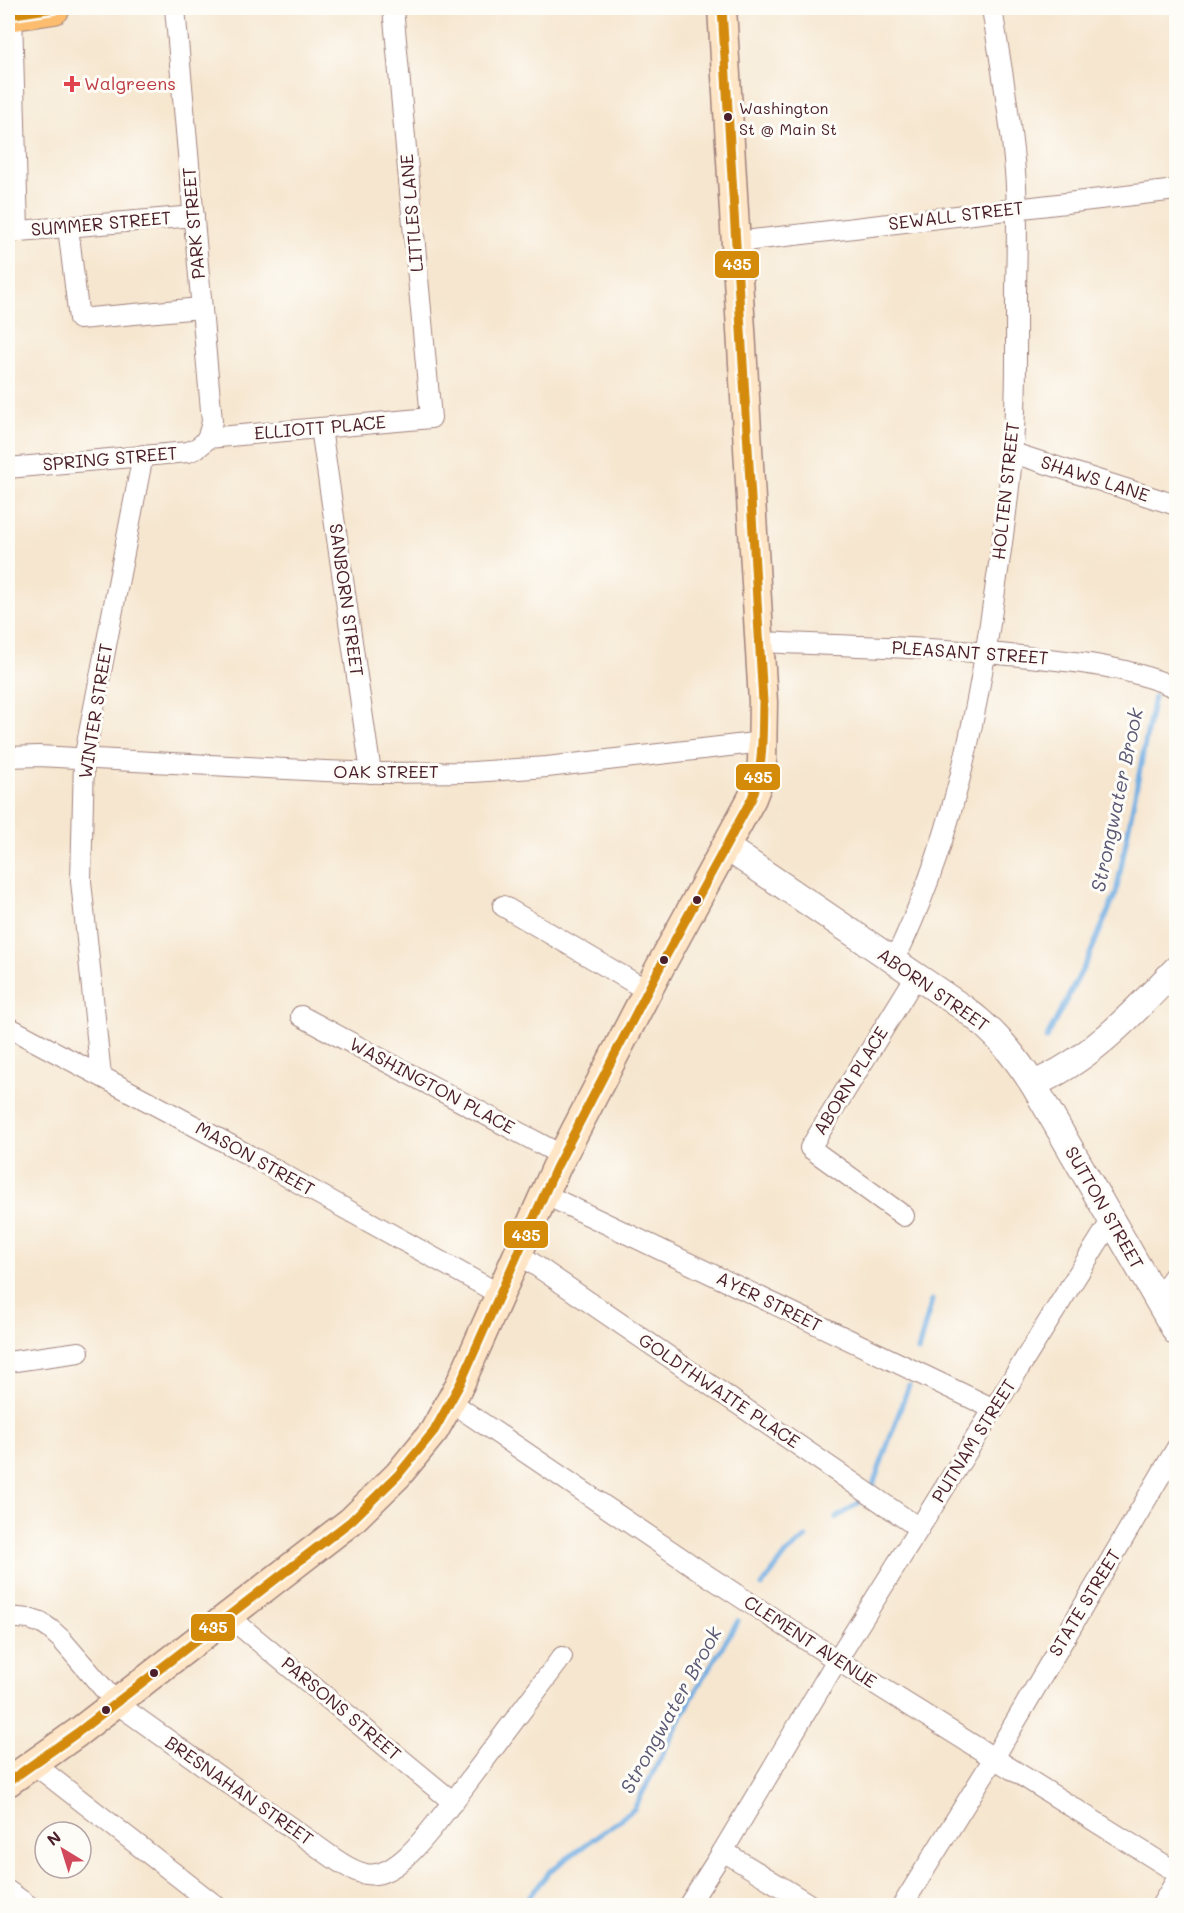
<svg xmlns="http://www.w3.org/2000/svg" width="1184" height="1913" font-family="Mali,sans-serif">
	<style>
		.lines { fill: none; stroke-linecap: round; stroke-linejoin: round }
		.stream { stroke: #71aee3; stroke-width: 5 }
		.minor-casing { stroke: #a0827d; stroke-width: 22 }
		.tertiary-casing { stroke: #a0827d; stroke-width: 28 }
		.secondary-casing { stroke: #a0827d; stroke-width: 31 }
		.primary-casing { stroke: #a0827d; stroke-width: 34 }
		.minor { stroke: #fff; stroke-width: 20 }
		.tertiary { stroke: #fff; stroke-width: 26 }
		.secondary { stroke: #fee5c5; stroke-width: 28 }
		.primary { stroke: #fcbd6e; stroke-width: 32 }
		.bus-1-casing { stroke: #fdfcf7; stroke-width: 14 }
		.bus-1 { stroke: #d48b09; stroke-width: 9 }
		.health-dot { fill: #e0444e; stroke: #fdfcf7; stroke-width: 2 }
		.bus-dot { fill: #4a1f2b; stroke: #fdfcf7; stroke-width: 2 }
		.labels { text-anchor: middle; stroke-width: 6; stroke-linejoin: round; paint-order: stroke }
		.bus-label { font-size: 16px; fill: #4a1f2b; stroke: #fdfcf7; text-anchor: start }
		.health-label { font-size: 18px; fill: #be3a42; stroke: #fdfcf7; text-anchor: start }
		.street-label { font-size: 18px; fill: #4a1f2b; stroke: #fdfcf7 }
		.water-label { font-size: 20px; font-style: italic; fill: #5a5875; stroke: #fdfcf7 }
		.line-badge { stroke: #fdfcf7; stroke-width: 2 }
		.badge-label { font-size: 16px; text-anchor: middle; font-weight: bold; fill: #fff }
	</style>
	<rect width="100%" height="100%" fill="#fdfcf7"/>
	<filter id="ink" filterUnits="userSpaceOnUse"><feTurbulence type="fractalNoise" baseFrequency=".0167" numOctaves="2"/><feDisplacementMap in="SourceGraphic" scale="12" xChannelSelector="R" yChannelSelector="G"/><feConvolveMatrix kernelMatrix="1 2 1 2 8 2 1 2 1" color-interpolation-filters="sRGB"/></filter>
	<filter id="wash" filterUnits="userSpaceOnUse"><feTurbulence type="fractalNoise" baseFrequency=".008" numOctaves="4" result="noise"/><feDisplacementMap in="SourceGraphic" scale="24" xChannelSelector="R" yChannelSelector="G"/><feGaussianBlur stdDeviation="1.35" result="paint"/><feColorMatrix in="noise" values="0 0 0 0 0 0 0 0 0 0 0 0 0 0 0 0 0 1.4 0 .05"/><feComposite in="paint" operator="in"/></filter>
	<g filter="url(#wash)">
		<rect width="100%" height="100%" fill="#f6e6cf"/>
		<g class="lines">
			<g class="stream">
				<path d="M1173 660 1176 656"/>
				<path d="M1046 1039 1088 959 1116 893 1154 697"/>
				<path d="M918 1351 932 1300"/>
				<path d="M872 1488 909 1385"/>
				<path d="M836 1518 863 1500"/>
				<path d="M762 1586 787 1553 806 1538"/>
				<path d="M521 1906 550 1871 634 1809 697 1688 738 1621"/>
			</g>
		</g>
	</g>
	<g filter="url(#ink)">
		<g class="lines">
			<defs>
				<g id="minor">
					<path d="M12 14 18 231"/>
					<path d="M68 227 79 319 201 308"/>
					<path d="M8 232 194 216"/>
					<path d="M736 242 1176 190"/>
					<path d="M321 428 371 773"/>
					<path d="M208 438 431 418 393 8"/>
					<path d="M1013 453 1176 505"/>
					<path d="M8 468 188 452C205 446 209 438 212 421L175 8"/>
					<path d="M759 642C849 646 940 647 1029 657 1080 662 1130 667 1176 688"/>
					<path d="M8 757 38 756 325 771 382 773 473 772 547 767 763 742"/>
					<path d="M503 906 648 991"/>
					<path d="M894 961C949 849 974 733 992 610 1000 559 1008 507 1012 455 1017 403 1016 351 1016 299 1016 257 1019 214 1015 172 1011 117 1000 62 992 8"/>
					<path d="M301 1016 563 1156"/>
					<path d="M8 1027 223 1141 501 1295"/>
					<path d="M101 1076 81 881 84 759 143 455"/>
					<path d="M544 1194 994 1409"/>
					<path d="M904 1216 810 1148 916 976"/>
					<path d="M519 1254 919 1528"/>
					<path d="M1157 1299 1176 1273"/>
					<path d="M8 1362 79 1352"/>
					<path d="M451 1402 699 1570 837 1660 1176 1872"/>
					<path d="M8 1617 29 1619 41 1623 50 1629 61 1639 116 1703 332 1857C342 1864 354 1872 366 1874 399 1880 434 1824 453 1802L228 1616"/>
					<path d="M34 1764 216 1906"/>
					<path d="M453 1802 562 1657"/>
					<path d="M723 1851 812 1906"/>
					<path d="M8 1891 29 1906"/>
					<path d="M688 1906 723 1851 837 1660 1111 1221"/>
					<path d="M902 1906 994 1758 1176 1449"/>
					<path d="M1161 1906 1176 1881"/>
				</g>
				<g id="tertiary">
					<path d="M726 847 965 1009C995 1032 1012 1052 1033 1084 1090 1061 1134 1012 1176 969"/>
					<path d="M1033 1084 1176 1332"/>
				</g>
				<path id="secondary" d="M8 1782 77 1733 351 1521 398 1475 434 1431 460 1384 556 1168 660 967 752 798 759 780 762 762 763 702 722 8"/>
				<path id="primary" d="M8 15 54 8"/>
			</defs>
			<use href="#minor" class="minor-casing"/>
			<use href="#tertiary" class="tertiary-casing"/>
			<use href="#secondary" class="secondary-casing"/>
			<use href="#primary" class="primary-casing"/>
			<use href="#minor" class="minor"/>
			<use href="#tertiary" class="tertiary"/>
			<use href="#secondary" class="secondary"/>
			<use href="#primary" class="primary"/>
			<defs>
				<g id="bus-1">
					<path d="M8 15 54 8"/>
					<path d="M8 1782 77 1733 351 1521 398 1475 434 1431 460 1384 556 1168 660 967 752 798C764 766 762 736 763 702L722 8"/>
				</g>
			</defs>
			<use href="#bus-1" class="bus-1-casing"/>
			<use href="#bus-1" class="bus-1"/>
		</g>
	</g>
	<path class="health-dot" d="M69 75h6v6h6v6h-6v6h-6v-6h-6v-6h6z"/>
	<g class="bus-dot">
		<circle cx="728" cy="117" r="5"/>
		<circle cx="697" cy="900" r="5"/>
		<circle cx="664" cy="960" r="5"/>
		<circle cx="154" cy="1673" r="5"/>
		<circle cx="106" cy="1710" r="5"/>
	</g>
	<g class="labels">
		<g class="bus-label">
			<text x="739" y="114">Washington<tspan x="739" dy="21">St @ Main St</tspan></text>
		</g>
		<g class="health-label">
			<text x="84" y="90">Walgreens</text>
		</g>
		<g class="street-label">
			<text transform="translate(412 213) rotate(-95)" y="6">LITTLES LANE</text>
			<text transform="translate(956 216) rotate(-7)" y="6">SEWALL STREET</text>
			<text transform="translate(194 223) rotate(-95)" y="6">PARK STREET</text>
			<text transform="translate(101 224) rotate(-5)" y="6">SUMMER STREET</text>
			<text transform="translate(320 428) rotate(-5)" y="6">ELLIOTT PLACE</text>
			<text transform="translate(110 459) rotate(-5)" y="6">SPRING STREET</text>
			<text transform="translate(1095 479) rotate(18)" y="6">SHAWS LANE</text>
			<text transform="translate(1006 491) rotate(-84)" y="6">HOLTEN STREET</text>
			<text transform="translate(346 600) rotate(82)" y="6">SANBORN STREET</text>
			<text transform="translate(970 653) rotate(4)" y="6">PLEASANT STREET</text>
			<text transform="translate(96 711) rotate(-81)" y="6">WINTER STREET</text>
			<text x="386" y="778">OAK STREET</text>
			<text transform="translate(933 990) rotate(35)" y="6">ABORN STREET</text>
			<text transform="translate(851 1081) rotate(-58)" y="6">ABORN PLACE</text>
			<text transform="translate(432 1086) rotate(28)" y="6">WASHINGTON PLACE</text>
			<text transform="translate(255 1159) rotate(29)" y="6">MASON STREET</text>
			<text transform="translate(1104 1208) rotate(60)" y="6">SUTTON STREET</text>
			<text transform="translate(769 1302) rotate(26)" y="6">AYER STREET</text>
			<text transform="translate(719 1391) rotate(34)" y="6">GOLDTHWAITE PLACE</text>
			<text transform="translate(974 1441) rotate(-58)" y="6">PUTNAM STREET</text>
			<text transform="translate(1085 1603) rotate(-59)" y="6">STATE STREET</text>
			<text transform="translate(810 1642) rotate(33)" y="6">CLEMENT AVENUE</text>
			<text transform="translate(341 1709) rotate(40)" y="6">PARSONS STREET</text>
			<text transform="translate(239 1791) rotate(35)" y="6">BRESNAHAN STREET</text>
		</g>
		<g class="water-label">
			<text transform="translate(1117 800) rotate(-78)" y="7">Strongwater Brook</text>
			<text transform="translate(671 1710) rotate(-61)" y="7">Strongwater Brook</text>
		</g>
	</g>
	<g class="line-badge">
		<rect x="714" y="250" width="46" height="29" rx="6" fill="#d48b09"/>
		<rect x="735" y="763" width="46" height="28" rx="6" fill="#d48b09"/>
		<rect x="503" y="1220" width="46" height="29" rx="6" fill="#d48b09"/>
		<rect x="190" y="1613" width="46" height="29" rx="6" fill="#d48b09"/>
	</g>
	<g class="badge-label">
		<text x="737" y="270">435</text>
		<text x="758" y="783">435</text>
		<text x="526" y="1241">435</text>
		<text x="213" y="1633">435</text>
	</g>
	<rect width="1184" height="1913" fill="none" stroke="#fdfcf7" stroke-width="30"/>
	<g transform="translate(63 1850) rotate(322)"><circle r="28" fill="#fdfcf7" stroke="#b5a4a5" stroke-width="1.5"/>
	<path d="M0-4.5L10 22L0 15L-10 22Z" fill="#d1495b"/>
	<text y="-9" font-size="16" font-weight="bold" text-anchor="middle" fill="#4a1f2b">N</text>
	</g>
</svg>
